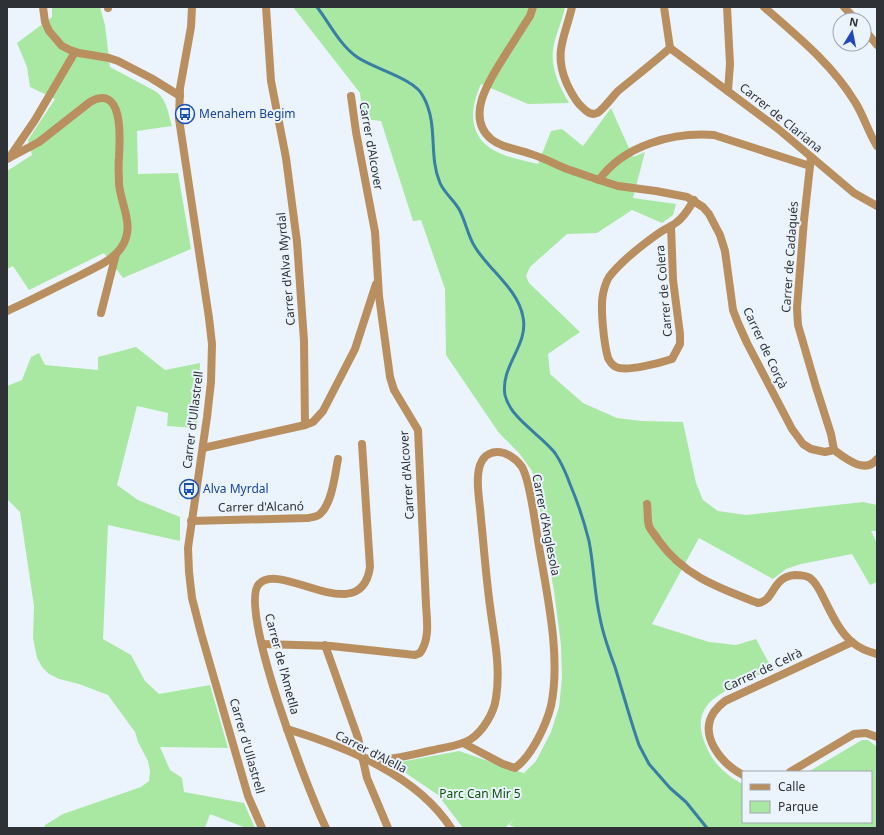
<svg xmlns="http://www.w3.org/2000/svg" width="884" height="835" font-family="'Noto Sans',sans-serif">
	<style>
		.green { fill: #a9e8a2 }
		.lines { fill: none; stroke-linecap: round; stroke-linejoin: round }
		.stream { stroke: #387ea5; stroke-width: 3 }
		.minor { stroke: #b98f60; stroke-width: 8 }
		.tertiary { stroke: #b98f60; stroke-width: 8 }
		.labels { text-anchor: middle; stroke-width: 4; stroke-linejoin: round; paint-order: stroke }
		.transit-label { font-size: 12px; fill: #164399; stroke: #ebf4fd; text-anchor: start }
		.street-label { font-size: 12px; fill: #2e3135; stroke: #ebf4fd }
		.park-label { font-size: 12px; fill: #0c4f06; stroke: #ebf4fd }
	</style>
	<rect width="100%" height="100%" fill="#ebf4fd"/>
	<g class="green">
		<path d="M52 7H100L105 25 110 67 155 91C167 99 168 113 172 126L137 131 138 174 178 173 191 249 123 278 104 253 29 290 13 266 7 269V171L32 155 28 140 55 99 30 87 27 67 17 43 52 17Z"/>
		<path d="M293 7H565C563 18 558 29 555 40 548 64 558 83 569 103L528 104 481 84C471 106 467 132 490 148 503 157 523 160 538 164L551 131 562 129 583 146 611 108 633 157 645 152 633 198 676 204 673 215 662 223 632 210 597 233 567 234 530 267 526 276 529 283 580 332 548 354 550 374 583 403 617 418 642 421 683 422 696 483 703 500 718 511 746 515 863 502 877 505V531H871L877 543V582L870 585 852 554 801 564 786 569 773 579 699 538 652 624 709 642 736 645 756 639 772 669C755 677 716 692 706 707 697 720 701 735 707 748 713 763 728 777 743 784V822H871V772H808L862 740H868L877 747V828H518L509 825 515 818 505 828H463L438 795 394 765 395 763 459 751 529 775 524 773 536 761 551 732 559 707 562 678 561 645 554 591 537 493 532 471 519 453 499 433 446 355 445 289 421 220 413 221 381 121 363 119 360 93Z"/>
		<path d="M136 347 165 370 200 363 197 428 167 426 168 413 137 406 117 485 138 500 180 517V541L108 525 103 639 131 655 145 681 159 694 210 685 228 748 160 747 170 770 182 778 184 792 244 803 255 828H246L210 814 205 828H44L45 825 63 814 141 787 149 781 150 771 148 761 138 742 135 732 108 695 79 684 59 679 49 674 42 667 37 658 33 638 34 606 20 512 7 499V386L22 380 31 357 39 353 45 365 98 370V357Z"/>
	</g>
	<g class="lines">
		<path class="stream" d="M317 7C330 24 339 44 357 57 374 69 414 78 423 96 439 125 428 155 440 183 445 194 455 201 460 211 466 223 468 236 475 247 489 270 518 289 523 317 529 345 500 366 505 395 510 418 541 435 555 453 561 462 566 473 570 484 578 503 584 521 589 541 594 566 594 592 600 618 603 634 609 651 615 667 623 693 630 719 639 745L649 764 670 788 686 802 707 828"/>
		<g class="minor">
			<path d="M43 7 45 22 49 31 62 46 70 50 79 53 109 58 118 61 151 78 180 96"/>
			<path d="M108 7V8"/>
			<path d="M192 7 191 27 180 88 179 119 209 318"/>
			<path d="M533 7 530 16C522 28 515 40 507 52 493 75 463 115 491 139 502 148 518 149 531 154 544 158 555 164 567 169 578 173 588 176 599 180"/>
			<path d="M572 7C565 37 553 53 567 84 571 92 575 101 582 107 586 111 591 116 597 113 602 111 613 96 618 91 635 77 653 63 670 48"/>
			<path d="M664 7 670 48"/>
			<path d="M727 7 730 64 728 91"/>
			<path d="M764 7C797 36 832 64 855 102 864 116 868 132 877 146"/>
			<path d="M844 7 856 20"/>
			<path d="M864 29 877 45"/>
			<path d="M670 48 777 128 854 193 877 206"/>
			<path d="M811 157 804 220 797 308 798 325 816 387 831 434 834 450"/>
			<path d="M9 158 35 120 75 52"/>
			<path d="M7 159 39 142 90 102C124 83 120 139 119 157 118 166 119 175 119 184 121 206 136 227 121 248 112 261 94 268 81 275 56 287 32 300 7 311"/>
			<path d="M810 166 714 135C673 132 624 145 599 180L618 186 656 191 687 197 703 207 709 214 720 235 725 251 733 310 738 323 747 343 792 429 803 444 811 449 825 452 834 450"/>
			<path d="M671 226 673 280 680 334V344L672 359C660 363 626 372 616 367 612 365 610 362 608 358 604 344 600 308 603 294 604 289 606 282 609 277 622 260 642 245 659 233 665 229 672 226 677 222 685 216 689 208 694 200"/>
			<path d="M101 313 116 254"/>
			<path d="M305 425 313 422 323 411 355 349 376 284"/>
			<path d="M203 448 305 425 304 341 297 242 286 158 271 81 266 7"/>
			<path d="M834 450C845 458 865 475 877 459"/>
			<path d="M647 504C648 511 647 519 649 526 651 531 656 536 659 541 684 576 719 588 758 603 775 601 771 577 795 575 800 575 805 575 810 578 817 583 821 593 825 601 832 615 840 632 852 642 859 648 869 652 877 654"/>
			<path d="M191 521 308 518C312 517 317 517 320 514 332 504 335 474 338 459"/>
			<path d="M262 644 331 646 415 655 420 653C430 639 427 621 426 605L418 430 394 390 390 377 379 296 375 232 356 132 351 96"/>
			<path d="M325 645 358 738 367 778 388 828"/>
			<path d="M287 729C346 747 417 775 451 828"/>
			<path d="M362 758C369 758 378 760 385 759 401 758 418 753 434 750 445 747 461 746 471 739 483 731 494 713 496 698 501 667 494 637 490 606 486 577 484 548 481 519 480 503 475 480 480 465 484 454 493 450 504 453 512 456 517 460 522 467 530 481 534 517 537 534 545 587 562 653 551 706 546 725 532 756 515 768L503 764 463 743"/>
			<path d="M790 772 854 734 866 733 877 737"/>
			<path d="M743 775C722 764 698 736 714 712 717 708 721 704 725 701L852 642"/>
			<path d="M326 828C310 796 237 607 259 584 280 560 361 630 370 567L362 444"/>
		</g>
		<path class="tertiary" d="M209 318 212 344 211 382 207 417 188 548 189 572 192 598 201 633 248 796 262 828"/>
	</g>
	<defs>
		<symbol id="bus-ring" viewBox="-11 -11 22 22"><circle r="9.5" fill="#ebf4fd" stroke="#1a4fb4" stroke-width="1.5"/><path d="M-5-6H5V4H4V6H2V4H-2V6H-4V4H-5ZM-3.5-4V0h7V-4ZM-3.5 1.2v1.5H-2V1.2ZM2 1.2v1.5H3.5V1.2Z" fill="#1a4fb4"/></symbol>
	</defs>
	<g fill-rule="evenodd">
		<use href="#bus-ring" x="174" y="103" width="22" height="22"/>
		<use href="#bus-ring" x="178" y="478" width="22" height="22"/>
	</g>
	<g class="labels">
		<g class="transit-label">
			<text x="199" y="118">Menahem Begim</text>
			<text x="203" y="493">Alva Myrdal</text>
		</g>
		<g class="street-label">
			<text transform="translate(781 118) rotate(39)" y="4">Carrer de Clariana</text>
			<text transform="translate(371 146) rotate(80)" y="4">Carrer d'Alcover</text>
			<text transform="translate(790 257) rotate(-86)" y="4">Carrer de Cadaqués</text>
			<text transform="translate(286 269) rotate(-95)" y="4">Carrer d'Alva Myrdal</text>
			<text transform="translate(664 291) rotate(-95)" y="4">Carrer de Colera</text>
			<text transform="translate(765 348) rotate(65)" y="4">Carrer de Corçà</text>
			<text transform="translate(193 420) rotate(-83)" y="4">Carrer d'Ullastrell</text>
			<text transform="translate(407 475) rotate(-94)" y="4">Carrer d'Alcover</text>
			<text transform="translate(261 507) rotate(-1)" y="4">Carrer d'Alcanó</text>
			<text transform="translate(546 525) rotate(79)" y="4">Carrer d'Anglesola</text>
			<text transform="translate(282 664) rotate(75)" y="4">Carrer de l'Ametlla</text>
			<text transform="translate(763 670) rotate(-25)" y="4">Carrer de Celrà</text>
			<text transform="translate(247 746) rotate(74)" y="4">Carrer d'Ullastrell</text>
			<text transform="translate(371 752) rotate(27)" y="4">Carrer d'Alella</text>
		</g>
		<g class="park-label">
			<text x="480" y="798">Parc Can Mir 5</text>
		</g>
	</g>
	<rect width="884" height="835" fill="none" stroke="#2e3135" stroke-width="16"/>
	<rect x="742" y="771" width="130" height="52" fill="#ebf4fd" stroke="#9fa6ad"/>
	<rect x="750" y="784" width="20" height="6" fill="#b98f60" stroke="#9fa6ad"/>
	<text x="778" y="791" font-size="12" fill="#2e3135">Calle</text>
	<rect x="750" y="801" width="20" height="12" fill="#a9e8a2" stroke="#9fa6ad"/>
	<text x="778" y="811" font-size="12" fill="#2e3135">Parque</text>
	<g transform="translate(852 32) rotate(10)"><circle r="19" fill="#ebf4fd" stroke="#9fa6ad"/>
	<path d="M0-3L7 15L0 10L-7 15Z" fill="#214ab8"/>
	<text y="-6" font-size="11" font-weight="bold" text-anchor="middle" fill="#2e3135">N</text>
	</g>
</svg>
